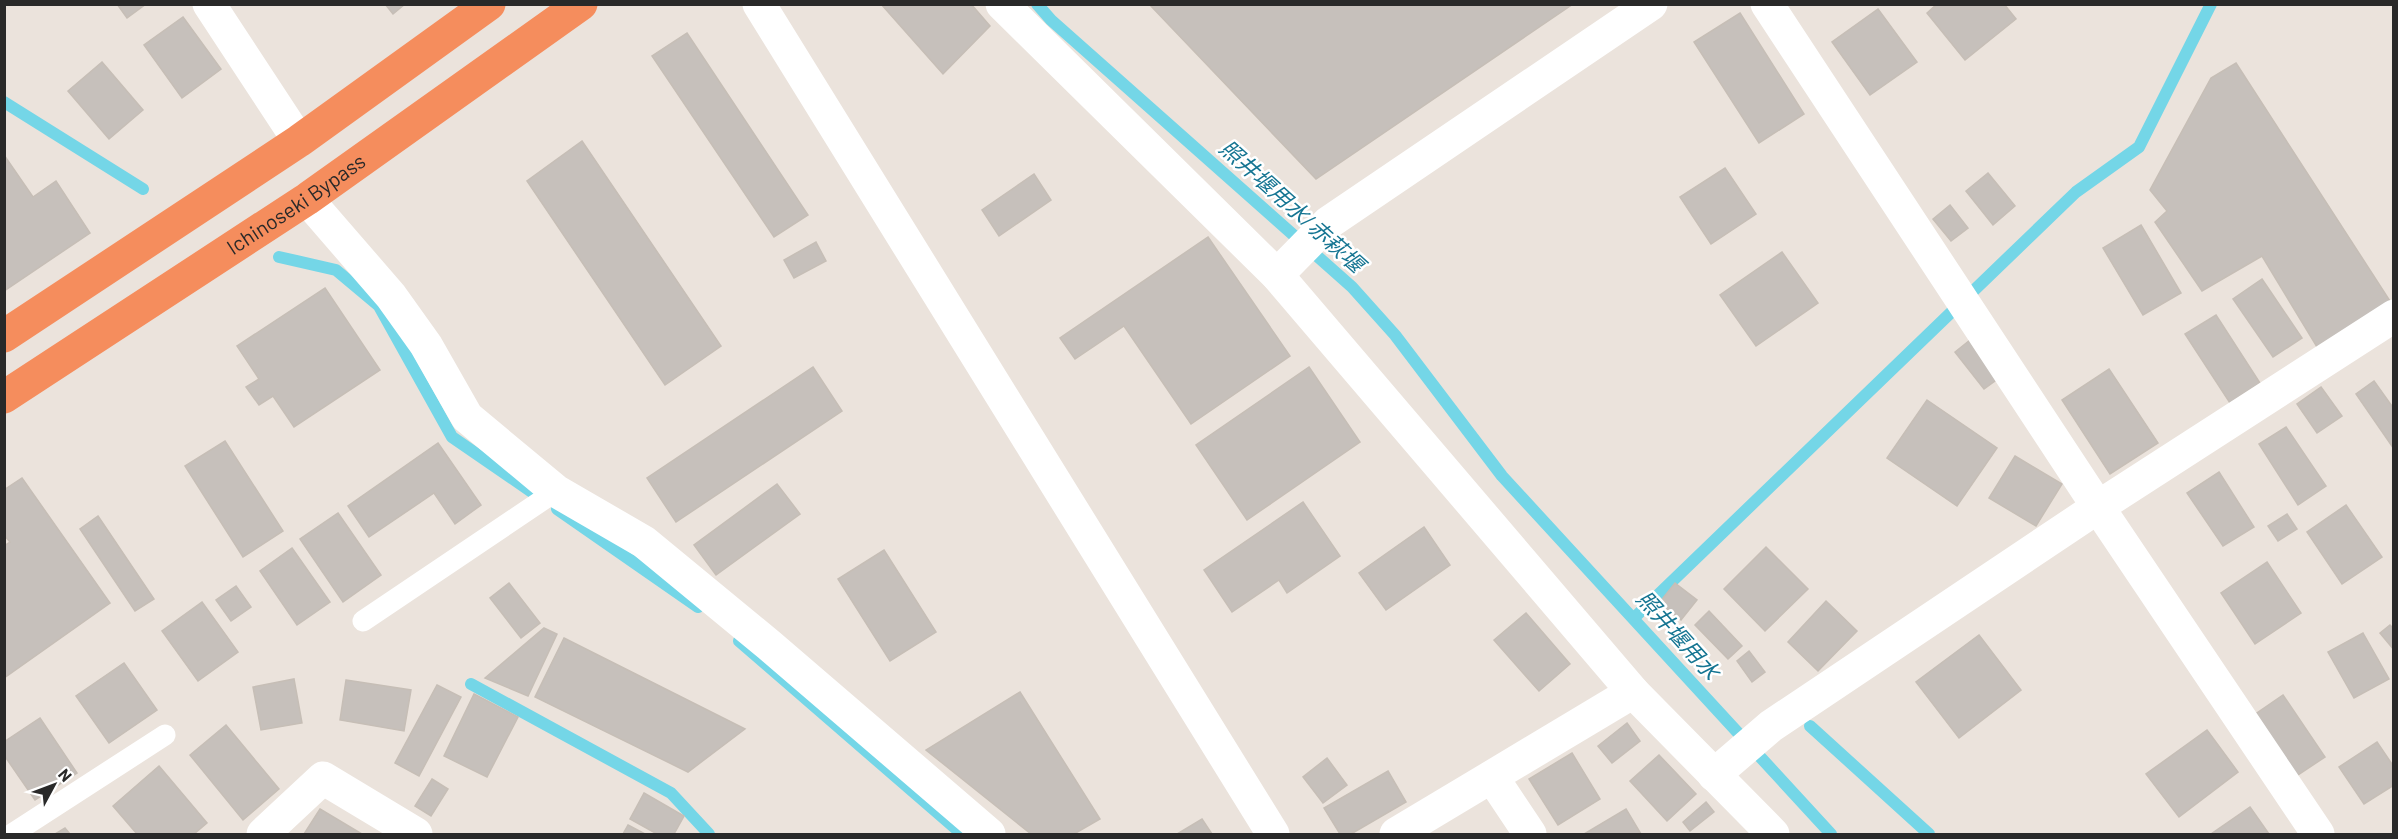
<svg xmlns="http://www.w3.org/2000/svg" width="2398" height="839" font-family="Barlow,'Noto Sans JP',sans-serif">
	<style>
		.lines { fill: none; stroke-linecap: round; stroke-linejoin: round }
		.stream { stroke: #74d6e7; stroke-width: 12 }
		.building { fill: #c6c0bb; stroke: #c6beb6; stroke-width: 1.5 }
		.lane { stroke: #fff; stroke-width: 21 }
		.street { stroke: #fff; stroke-width: 33 }
		.secondary { stroke: #fff; stroke-width: 33 }
		.highway { stroke: #f58d5d; stroke-width: 33 }
		.labels { text-anchor: middle; stroke-width: 5; stroke-linejoin: round; paint-order: stroke }
		.street-label { font-size: 21px; fill: #292929; stroke: #fff }
		.water-label { font-size: 22px; font-style: italic; fill: #157592; stroke: #fff }
	</style>
	<rect width="100%" height="100%" fill="#ebe3dc"/>
	<g class="lines">
		<g class="stream">
			<path d="M1037 4 1051 20 1352 287 1395 335 1502 476 1831 834"/>
			<path d="M4 102 143 189"/>
			<path d="M279 257 336 270 379 306 452 437 542 499"/>
			<path d="M557 509 698 607"/>
			<path d="M1634 618 2076 192 2139 147 2211 4"/>
			<path d="M739 641 962 834"/>
			<path d="M471 684 671 793 709 834"/>
			<path d="M1810 726 1929 834"/>
		</g>
	</g>
	<g class="building">
		<path d="M117 4H146L127 18Z"/>
		<path d="M385 4H405L393 14Z"/>
		<path d="M881 4H971L990 26 943 74Z"/>
		<path d="M1149 4H1573L1316 179Z"/>
		<path d="M1937 4H2004L2016 19 1965 60 1927 13Z"/>
		<path d="M1878 9 1917 62 1870 95 1832 42Z"/>
		<path d="M1740 13 1804 114 1759 143 1694 42Z"/>
		<path d="M183 17 221 69 182 98 144 45Z"/>
		<path d="M687 33 808 215 774 237 652 56Z"/>
		<path d="M102 62 143 110 109 139 68 91Z"/>
		<path d="M2236 63 2390 301 2317 347 2262 256 2202 291 2155 222 2167 211 2150 190 2211 78Z"/>
		<path d="M582 141 721 346 665 385 527 181Z"/>
		<path d="M4 155 33 197 56 181 90 233 4 291Z"/>
		<path d="M1725 168 1756 214 1711 244 1680 197Z"/>
		<path d="M1988 173 2015 206 1993 225 1966 191Z"/>
		<path d="M1034 174 1051 200 999 236 982 210Z"/>
		<path d="M1950 205 1968 228 1951 241 1933 219Z"/>
		<path d="M2141 225 2181 293 2143 315 2103 248Z"/>
		<path d="M1208 237 1290 356 1191 424 1124 326 1075 359 1060 338Z"/>
		<path d="M816 242 826 261 794 278 784 260Z"/>
		<path d="M1782 252 1818 303 1756 346 1720 295Z"/>
		<path d="M2262 279 2302 338 2273 357 2233 299Z"/>
		<path d="M325 288 380 370 294 427 273 396 259 405 246 387 259 379 237 346Z"/>
		<path d="M2216 315 2260 383 2230 403 2185 334Z"/>
		<path d="M1980 332 2010 370 1984 389 1955 352Z"/>
		<path d="M813 367 842 411 676 522 647 478Z"/>
		<path d="M1309 367 1360 442 1247 520 1196 445Z"/>
		<path d="M2109 369 2158 443 2110 474 2062 400Z"/>
		<path d="M2374 381 2394 409V449L2356 394Z"/>
		<path d="M2321 387 2342 416 2317 433 2297 404Z"/>
		<path d="M1927 400 1997 448 1957 506 1887 458Z"/>
		<path d="M2286 427 2326 486 2298 505 2259 444Z"/>
		<path d="M225 441 283 531 243 557 185 466Z"/>
		<path d="M438 443 481 505 455 524 434 493 369 537 348 506Z"/>
		<path d="M2015 456 2062 484 2036 526 1989 498Z"/>
		<path d="M2219 472 2254 527 2223 546 2187 493Z"/>
		<path d="M22 478 110 603 4 678V546L10 542 4 535V490Z"/>
		<path d="M777 484 800 514 716 575 694 545Z"/>
		<path d="M1303 502 1340 556 1287 593 1279 580 1232 612 1204 570Z"/>
		<path d="M2346 505 2382 557 2342 584 2307 532Z"/>
		<path d="M338 513 381 575 343 602 300 539Z"/>
		<path d="M2287 514 2297 529 2278 541 2268 526Z"/>
		<path d="M98 516 154 599 135 611 80 529Z"/>
		<path d="M1424 527 1450 565 1386 610 1359 573Z"/>
		<path d="M1766 547 1808 589 1765 631 1724 589Z"/>
		<path d="M292 548 330 602 297 625 260 571Z"/>
		<path d="M884 550 936 632 890 661 838 579Z"/>
		<path d="M2267 562 2301 613 2255 644 2221 593Z"/>
		<path d="M509 583 540 623 521 638 490 598Z"/>
		<path d="M1675 583 1697 600 1681 620 1659 603Z"/>
		<path d="M236 586 251 607 231 621 216 600Z"/>
		<path d="M1826 601 1857 631 1818 671 1788 642Z"/>
		<path d="M202 602 238 652 198 681 162 631Z"/>
		<path d="M1709 611 1742 646 1728 659 1695 625Z"/>
		<path d="M1526 613 1570 664 1539 691 1494 640Z"/>
		<path d="M2390 625 2394 629V650L2380 633Z"/>
		<path d="M544 628 557 634 528 696 485 678Z"/>
		<path d="M2363 633 2389 679 2354 698 2328 652Z"/>
		<path d="M1979 635 2021 690 1959 738 1916 682Z"/>
		<path d="M564 638 745 729 688 772 535 697Z"/>
		<path d="M1749 651 1765 672 1752 682 1737 661Z"/>
		<path d="M124 663 157 710 109 743 76 696Z"/>
		<path d="M294 679 302 723 261 730 253 687Z"/>
		<path d="M346 680 411 690 404 731 340 720Z"/>
		<path d="M437 685 461 697 419 776 395 763Z"/>
		<path d="M1020 692 1100 819 1074 834H1031L926 750Z"/>
		<path d="M474 694 518 717 487 777 444 756Z"/>
		<path d="M2283 695 2325 757 2295 777 2254 715Z"/>
		<path d="M40 718 77 773 35 800 4 755V742Z"/>
		<path d="M1627 723 1640 741 1612 763 1598 746Z"/>
		<path d="M226 725 279 789 243 820 190 755Z"/>
		<path d="M2207 730 2238 772 2179 817 2146 774Z"/>
		<path d="M2377 742 2394 767V785L2364 804 2339 767Z"/>
		<path d="M1572 753 1600 799 1558 825 1529 779Z"/>
		<path d="M1659 755 1696 794 1667 821 1630 781Z"/>
		<path d="M1327 758 1347 785 1323 803 1303 777Z"/>
		<path d="M159 766 207 823 194 834H137L113 806Z"/>
		<path d="M1388 771 1406 802 1351 834H1340L1324 808Z"/>
		<path d="M432 779 448 789 431 816 415 806Z"/>
		<path d="M644 793 684 816 674 834H657L630 819Z"/>
		<path d="M1706 802 1714 812 1690 831 1683 822Z"/>
		<path d="M2250 807 2269 834H2211Z"/>
		<path d="M320 809 362 834H304Z"/>
		<path d="M1626 809 1641 834H1584Z"/>
		<path d="M1202 819 1212 834H1177Z"/>
		<path d="M628 825 645 834H623Z"/>
		<path d="M65 828 70 834H55Z"/>
	</g>
	<g class="lines">
		<g class="lane">
			<path d="M363 621 556 491"/>
			<path d="M12 834 165 735"/>
		</g>
		<g class="street">
			<path d="M209 4 299 141"/>
			<path d="M1002 4 1277 275 1633 692 1773 834"/>
			<path d="M1767 4 2098 507 2318 834"/>
			<path d="M307 199 391 296 426 345 467 417 556 491 644 542 769 645 989 834"/>
			<path d="M1277 275 1328 223 1651 4"/>
			<path d="M1714 775 1771 726 2098 507 2394 316"/>
			<path d="M1492 777 1530 834"/>
			<path d="M263 834 323 778 416 834"/>
			<path d="M1396 834 1633 692"/>
		</g>
		<path class="secondary" d="M759 4 1273 834"/>
		<g class="highway">
			<path d="M4 336 299 141 489 4"/>
			<path id="s1" d="M4 397 307 199 581 4"/>
		</g>
	</g>
	<g class="labels">
		<g class="street-label">
			<text dy="7" stroke="none"><textPath href="#s1" startOffset="350">Ichinoseki Bypass</textPath></text>
		</g>
		<g class="water-label">
			<text transform="translate(1292 206) rotate(42)" y="8">照井堰用水/赤萩堰</text>
			<text transform="translate(1678 635) rotate(48)" y="8">照井堰用水</text>
		</g>
	</g>
	<rect width="2398" height="839" fill="none" stroke="#292929" stroke-width="12"/>
	<g transform="translate(54 785) rotate(49)" stroke="#ffffff" stroke-width="4.5" paint-order="stroke">
	<path d="M0-4.5L10 22L0 15L-10 22Z" fill="#292929"/>
	<text y="-9" font-size="16" font-weight="bold" text-anchor="middle" fill="#292929">N</text>
	</g>
</svg>
